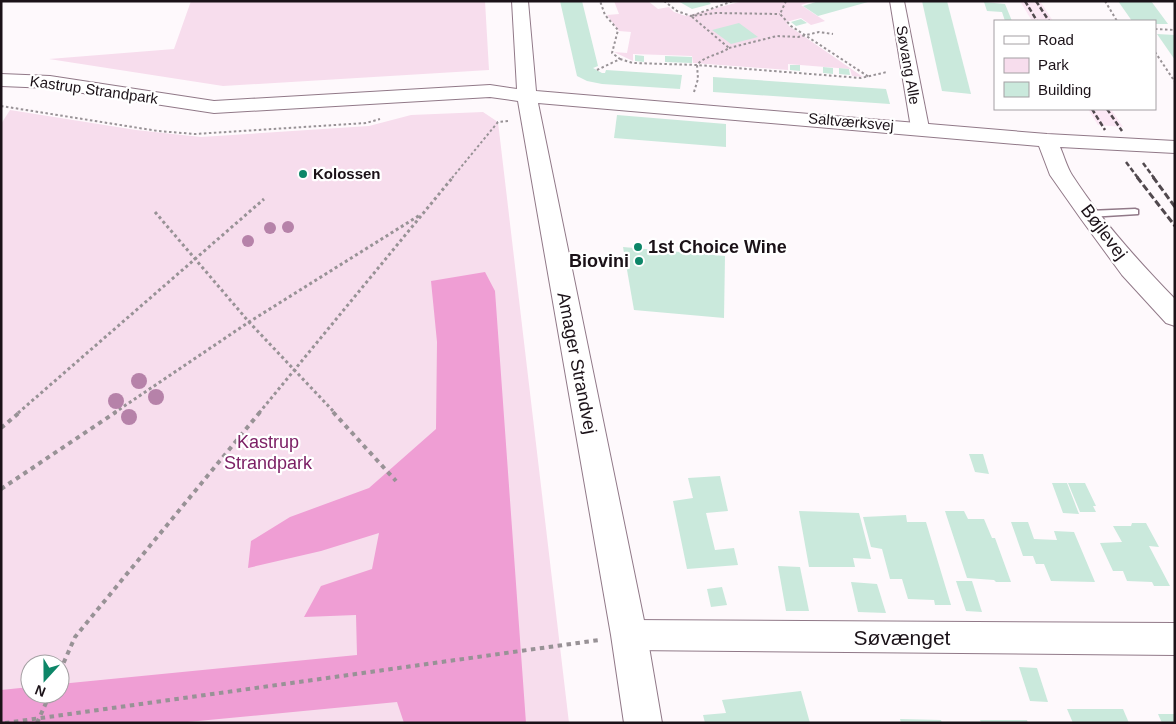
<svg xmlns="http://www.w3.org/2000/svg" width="1176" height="724" font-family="Helvetica,sans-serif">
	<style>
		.built { fill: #fce8f5 }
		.green { fill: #f7dded; fill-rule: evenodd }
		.forest { fill: #ef9ed4 }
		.building { fill: #cae9dc }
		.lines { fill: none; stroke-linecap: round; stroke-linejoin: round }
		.service-casing { stroke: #917988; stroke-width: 3 }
		.minor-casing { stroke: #917988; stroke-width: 2 }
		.tertiary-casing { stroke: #917988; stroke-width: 2 }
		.path-far2 { stroke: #989296; stroke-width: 2; stroke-dasharray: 2.5 2.5; stroke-linecap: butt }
		.path-far1 { stroke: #989296; stroke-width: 3; stroke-dasharray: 3 3; stroke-linecap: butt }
		.path { stroke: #989296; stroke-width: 4; stroke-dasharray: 4.5 4.5; stroke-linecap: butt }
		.service { fill: #fff; fill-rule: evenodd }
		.minor { fill: #fff; fill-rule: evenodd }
		.tertiary { fill: #fff; fill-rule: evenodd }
		.rail-far1 { stroke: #51494e; stroke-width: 2.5; stroke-dasharray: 5 2.5; stroke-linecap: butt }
		.rail { stroke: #51494e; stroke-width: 3; stroke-dasharray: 7 3; stroke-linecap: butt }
		.tree { fill: #b682a9 }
		.poi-dot { fill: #0d8668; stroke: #fff; stroke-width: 2 }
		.labels { text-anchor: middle; stroke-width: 4.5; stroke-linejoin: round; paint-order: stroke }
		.far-street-label { font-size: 15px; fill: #1b1218; stroke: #fff }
		.far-poi-label { font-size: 15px; font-weight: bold; fill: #1b1218; stroke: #fff; text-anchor: start }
		.street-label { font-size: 18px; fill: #1b1218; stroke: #fff }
		.poi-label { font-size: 18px; font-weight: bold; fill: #1b1218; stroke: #fff; text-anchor: start }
		.park-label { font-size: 18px; fill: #7c2065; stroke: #fff }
		.near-street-label { font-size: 21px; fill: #1b1218; stroke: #fff }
	</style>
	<rect width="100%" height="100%" fill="#fef9fc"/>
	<g class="built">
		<path d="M1020 1H1040L1053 21H1032Z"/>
		<path d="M1088 109H1111L1123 127 1098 125Z"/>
	</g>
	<g class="green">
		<path d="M191 1H485L489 70 223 86 49 59 174 49Z"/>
		<path d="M614 1H648L658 9 669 7 674 12 686 16 743 1H814L801 5 825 21 811 25 801 18 786 22 789 26 863 77 852 76 850 69 788 64V70L693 63 692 56 633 54V61L614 52 627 53 631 32 619 31 607 15 619 14Z"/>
		<path d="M10 110 136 130 201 137 369 126 411 115 483 112 498 122 569 723H1V124ZM30 664H60V694H30Z"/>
	</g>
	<path class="forest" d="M485 272 495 291 526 723H404L397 702 177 723H1V690L30 687V694H60V684L357 655 356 615 304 617 321 586 372 569 379 533 321 551 248 568 251 541 290 517 369 488 436 429 437 342 431 281Z"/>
	<g class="building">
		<path d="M560 1H582L598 66 593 68 602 73H605L606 70 682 75 680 89 602 84 587 81 577 76Z"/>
		<path d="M678 1H708L711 4 692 9Z"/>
		<path d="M819 1H867L868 2 818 16 803 6Z"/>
		<path d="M922 1H947L971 94 942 91Z"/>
		<path d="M1118 1H1151L1168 24H1155V21H1132Z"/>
		<path d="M984 2 1005 4 1012 21H1005L1002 12 987 11Z"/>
		<path d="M801 19 807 23 796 26 791 22Z"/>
		<path d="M739 23 758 37 731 44 712 30Z"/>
		<path d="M1157 34 1175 35V60Z"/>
		<path d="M635 55 644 56V62L635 61Z"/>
		<path d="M665 56 692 57V63L665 62Z"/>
		<path d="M790 65H800V71L790 70Z"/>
		<path d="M823 67 833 68V74L823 73Z"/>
		<path d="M839 68 849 69 850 75 839 74Z"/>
		<path d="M713 77 886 89 890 104 713 92Z"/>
		<path d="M617 115 726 124V147L614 138Z"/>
		<path d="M623 247 725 256 724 318 634 310Z"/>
		<path d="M969 454H983L989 474 975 472Z"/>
		<path d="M720 476 728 511 706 513 715 550 734 548 738 565 687 569 673 501 693 498 688 478Z"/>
		<path d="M1052 483H1067L1079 514 1063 513Z"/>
		<path d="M1068 483H1085L1096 506H1093L1096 512H1080Z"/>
		<path d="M799 511 859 513 871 559 853 558 855 567H809Z"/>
		<path d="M945 511H964L968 519H984L992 538H995L1011 582H996L994 580 967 578Z"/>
		<path d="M906 515 907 522H926L951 605H935L934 600 908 599 902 579H890L882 549 871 547 863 517Z"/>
		<path d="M1011 522H1028L1034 539 1057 540 1054 531 1074 532 1095 582 1051 581 1044 564H1036L1033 556H1023Z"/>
		<path d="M1132 523H1146L1159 547 1149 546 1170 586H1154L1152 582 1127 581 1123 571H1113L1100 543 1122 542 1113 526H1131Z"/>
		<path d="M778 566 800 567 809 611H786Z"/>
		<path d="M956 581H972L982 612 966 611Z"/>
		<path d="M851 582 877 584 886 613 858 612Z"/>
		<path d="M722 587 727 605 711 607 707 589Z"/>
		<path d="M1019 667 1037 668 1048 702 1030 701Z"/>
		<path d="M801 691 810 723H705L703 715 726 713 722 700Z"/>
		<path d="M1067 709H1123L1129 723H1073Z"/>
		<path d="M1158 714H1175V723H1162Z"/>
		<path d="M900 719 941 720 942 723H901Z"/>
		<path d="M980 720H1027L1028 723H981Z"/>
	</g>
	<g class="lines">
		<defs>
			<path id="service" d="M1135 209 1138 210V214L1089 217 1084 214 1089 211Z"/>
			<g id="minor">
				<path d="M890 1H904L929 128 926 132 920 133 914 132 911 128Z"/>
				<path d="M629 620 1175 623V655L629 650 618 646 614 635 618 624Z"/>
			</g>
			<path id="tertiary" d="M512 1H528L536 91 1047 134 1175 141V153L1060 147C1064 156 1067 167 1072 175 1101 220 1138 261 1175 299V326L1166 323 1122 275 1081 219 1050 175 1039 146 538 103 647 635 662 723H624L611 635 518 101 490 97 214 113 50 88 1 86V74L50 76 214 101 490 85 517 89Z"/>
		</defs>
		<use href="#service" class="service-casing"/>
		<use href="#minor" class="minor-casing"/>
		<use href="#tertiary" class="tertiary-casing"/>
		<g class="path-far2">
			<path d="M664 1 677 11 691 16 716 13 780 14"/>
			<path d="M786 1 780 14 791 26 869 77"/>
			<path d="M1105 1 1117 21"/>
			<path d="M1155 29 1175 30"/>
			<path d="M729 48 777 36 798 37 819 32 833 34"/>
			<path d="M1155 52 1175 82"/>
			<path d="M620 59 633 63 697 65 861 78 887 72"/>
			<path d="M597 70 620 59 612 53 618 30 605 15 600 1"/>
			<path d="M694 92 698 79 697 65C704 56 719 55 729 48L691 16 733 1"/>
			<path d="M1 106 158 131 195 134 366 123 380 119"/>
			<path d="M452 178 498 122 508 121"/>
		</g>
		<g class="path-far1">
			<path d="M155 212 249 322 335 413"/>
			<path d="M18 413 264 199"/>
			<path d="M114 413 249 322 420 215"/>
			<path d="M259 413 453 177"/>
		</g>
		<g class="path">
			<path d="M333 412 396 481"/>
			<path d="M1 428 20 412"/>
			<path d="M1 489 116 412"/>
			<path d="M60 671 75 637 260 412"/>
			<path d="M5 723 599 640"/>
			<path d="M37 723 50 694"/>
		</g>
		<use href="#service" class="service"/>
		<use href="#minor" class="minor"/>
		<use href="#tertiary" class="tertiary"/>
		<g class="rail-far1">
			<path d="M1025 1 1037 21"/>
			<path d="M1036 1 1049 21"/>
			<path d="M1092 109 1105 130"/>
			<path d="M1107 109 1122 131"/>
			<path d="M1126 162 1138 178"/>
			<path d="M1143 163 1154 178"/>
		</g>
		<g class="rail">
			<path d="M1137 177 1175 226"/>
			<path d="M1153 177 1175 207"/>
		</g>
	</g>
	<g class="tree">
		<circle cx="288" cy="227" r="6"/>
		<circle cx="270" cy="228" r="6"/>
		<circle cx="248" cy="241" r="6"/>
		<circle cx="139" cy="381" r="8"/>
		<circle cx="156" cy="397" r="8"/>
		<circle cx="116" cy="401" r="8"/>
		<circle cx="129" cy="417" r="8"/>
	</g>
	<g class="poi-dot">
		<circle cx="303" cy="174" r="5"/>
		<circle cx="638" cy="247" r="5"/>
		<circle cx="639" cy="261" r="5"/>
	</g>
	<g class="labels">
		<g class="far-street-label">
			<text transform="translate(908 65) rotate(80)" y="5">Søvang Alle</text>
			<text transform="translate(94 90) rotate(8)" y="5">Kastrup Strandpark</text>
			<text transform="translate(851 122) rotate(5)" y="5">Saltværksvej</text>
		</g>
		<g class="far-poi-label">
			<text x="313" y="179">Kolossen</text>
		</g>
		<g class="street-label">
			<text transform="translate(1104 232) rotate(53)" y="6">Bøjlevej</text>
			<text transform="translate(577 363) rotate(79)" y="6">Amager Strandvej</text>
		</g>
		<g class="poi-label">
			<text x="648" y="253">1st Choice Wine</text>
			<text x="629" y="267" text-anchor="end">Biovini</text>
		</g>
		<g class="park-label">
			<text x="268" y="448">Kastrup<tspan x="268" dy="21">Strandpark</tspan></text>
		</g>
		<g class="near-street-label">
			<text x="902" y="645">Søvænget</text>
		</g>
	</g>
	<rect width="1176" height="724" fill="none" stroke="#1b1218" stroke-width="5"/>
	<rect x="994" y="20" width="162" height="90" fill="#ffffff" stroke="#a4a0a3"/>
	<rect x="1004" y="36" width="25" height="8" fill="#ffffff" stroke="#a4a0a3"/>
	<text x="1038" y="45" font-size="15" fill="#1b1218">Road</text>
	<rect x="1004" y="58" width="25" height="15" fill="#f7dded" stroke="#a4a0a3"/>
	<text x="1038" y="70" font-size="15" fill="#1b1218">Park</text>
	<rect x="1004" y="82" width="25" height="15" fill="#cae9dc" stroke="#a4a0a3"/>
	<text x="1038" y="95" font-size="15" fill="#1b1218">Building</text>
	<g transform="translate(45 679) rotate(201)"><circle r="24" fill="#ffffff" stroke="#a4a0a3"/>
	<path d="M0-4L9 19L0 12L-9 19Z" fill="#0d8668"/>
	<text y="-8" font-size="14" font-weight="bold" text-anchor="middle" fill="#1b1218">N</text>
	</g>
</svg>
